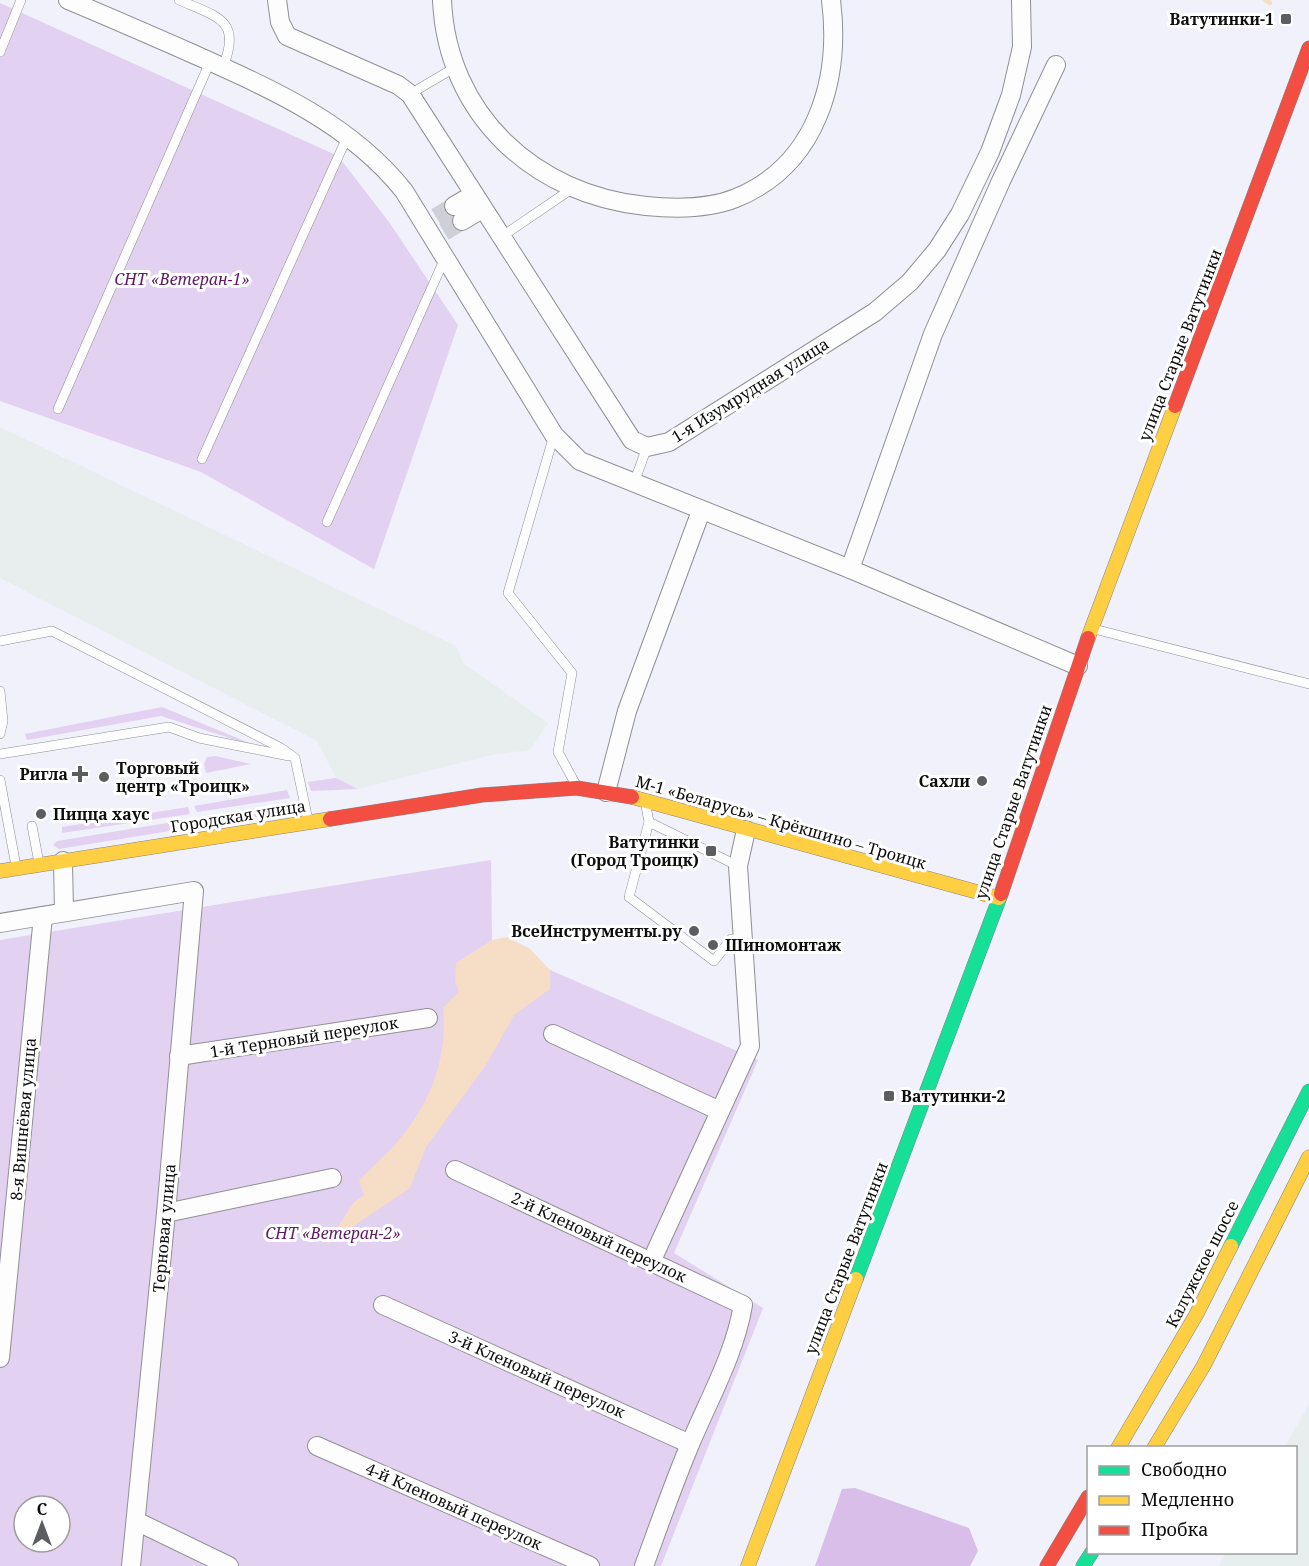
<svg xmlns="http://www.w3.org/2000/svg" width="1309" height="1566" font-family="'Noto Serif',serif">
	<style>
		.industrial { fill: #e7eeed }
		.green { fill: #e2d1f1; fill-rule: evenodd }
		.forest { fill: #d8bee9 }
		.water { fill: #f5ddc6 }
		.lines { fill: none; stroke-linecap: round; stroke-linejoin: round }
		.stream { stroke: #f5ddc6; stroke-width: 4.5 }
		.street-tunnel { stroke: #cecfd7; stroke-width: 18; stroke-dasharray: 18 9; stroke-linecap: butt }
		.lane-casing { stroke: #8f9094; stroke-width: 10 }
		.street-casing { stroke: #8f9094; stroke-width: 20 }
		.fast-casing { stroke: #86868b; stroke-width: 15 }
		.slow-casing { stroke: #86868b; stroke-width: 15 }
		.jam-casing { stroke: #86868b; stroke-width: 15 }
		.lane { stroke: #fdfdfe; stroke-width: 9 }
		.street { stroke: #fdfdfe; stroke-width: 18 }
		.fast { stroke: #16e098; stroke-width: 14 }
		.slow { stroke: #ffcf43; stroke-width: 14 }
		.jam { stroke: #f24e42; stroke-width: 14 }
		.poi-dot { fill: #5c5d60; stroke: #fff; stroke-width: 2 }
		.labels { text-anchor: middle; stroke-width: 6; stroke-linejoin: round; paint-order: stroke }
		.poi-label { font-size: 16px; font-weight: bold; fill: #0d0d0d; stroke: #fff; text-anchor: end }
		.park-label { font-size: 16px; font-style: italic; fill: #5f1c65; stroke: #fff }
		.street-label { font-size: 16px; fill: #0d0d0d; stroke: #fff }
	</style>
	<rect width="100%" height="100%" fill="#f0f1fb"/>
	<g class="industrial">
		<path d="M0 427 456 646 463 663 548 723 530 750 491 755 358 789 336 778 317 741 0 578Z"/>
		<path d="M1309 1404V1566H1219L1226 1553 1296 1552V1448L1285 1447Z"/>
	</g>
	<g class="green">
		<path d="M0 3 338 156 389 222 458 325 374 569 201 472 0 401Z"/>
		<path d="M162 707 264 749 161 716 27 740 25 734Z"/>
		<path d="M215 756 251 764 206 773 204 764 207 757Z"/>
		<path d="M336 778 358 789 311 791 308 782Z"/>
		<path d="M287 790 290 798 197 812 194 806Z"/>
		<path d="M290 803 281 813 59 849 53 845 57 841Z"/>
		<path d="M188 807 190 814 62 833V827Z"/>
		<path d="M491 860 492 940 550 970 758 1060 674 1253 763 1308 661 1566H0V940ZM24 1506H60V1542H24Z"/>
	</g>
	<path class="forest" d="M855 1488 969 1528 978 1551 970 1566H815L842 1489Z"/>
	<path class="water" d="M507 937 530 949 550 970V989L514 1015 486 1065 426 1147 410 1188 326 1245 354 1202 364 1195 359 1181C368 1170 379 1161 389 1151 427 1111 448 1064 443 1008L459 992 455 982 456 963 492 940Z"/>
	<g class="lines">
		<path class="stream" d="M1265 0 1270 3"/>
		<g class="street-tunnel">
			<path d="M436 217 454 206"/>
			<path d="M444 232 462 221"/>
		</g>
		<defs>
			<g id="lane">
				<path d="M179 0C218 17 242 20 223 67"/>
				<path d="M0 52 21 0"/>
				<path d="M410 94 454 68"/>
				<path d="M501 237 573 188"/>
				<path d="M58 409 210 62"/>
				<path d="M554 435 508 593 572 673 558 752 576 785"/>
				<path d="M202 459 348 135"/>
				<path d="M634 483 647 447"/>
				<path d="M327 522 445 258"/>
				<path d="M1094 629 1309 684"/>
				<path d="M0 641 52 631 281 748 295 758 308 820"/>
				<path d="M0 691 3 721 0 734"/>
				<path d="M0 754 169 727 199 738 289 756"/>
				<path d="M0 780 16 866"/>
				<path d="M645 801 649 822 629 897 714 961 731 939H741"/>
				<path d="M649 822 738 866"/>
				<path d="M32 826 39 863"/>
			</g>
			<g id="street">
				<path d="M68 0C109 17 150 35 191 53 269 88 349 122 404 191L554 435 580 461 850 569 1078 666"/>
				<path d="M277 0 280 22 287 36 398 85 410 94 632 440 647 447 669 442 875 312 910 282 937 250 960 214 990 152 1011 95 1022 47 1021 0"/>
				<path d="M442 0C447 115 535 195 646 206 676 209 709 209 736 198 817 165 841 79 831 0"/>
				<path d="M454 206 473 195"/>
				<path d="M462 221 482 209"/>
				<path d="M850 569 933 334 1001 181 1056 65"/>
				<path d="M606 792 627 711 701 511"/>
				<path d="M63 861 64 912"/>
				<path d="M0 923 194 891 166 1213 131 1566"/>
				<path d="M553 1034 720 1111"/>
				<path d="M179 1056 428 1018"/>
				<path d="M455 1170 743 1305C735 1353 710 1397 691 1442 674 1482 659 1525 644 1566"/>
				<path d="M166 1213 332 1178"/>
				<path d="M651 1262 750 1046 738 866 746 830"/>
				<path d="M383 1305 690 1444"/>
				<path d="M0 1358 43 916"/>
				<path d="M317 1446 590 1566"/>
				<path d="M136 1521 229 1566"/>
			</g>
			<g id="fast">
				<path d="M1231 1246 1309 1091"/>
				<path d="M856 1279 1001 894"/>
				<path d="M1083 1566 1092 1552"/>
			</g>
			<g id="slow">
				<path d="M1088 638 1175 406"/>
				<path d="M632 797 999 898"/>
				<path d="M0 871 330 819"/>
				<path d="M1118 1448 1196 1315 1231 1246"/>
				<path d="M1154 1448 1204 1365 1309 1157"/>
				<path d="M748 1566 856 1279"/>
			</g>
			<g id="jam">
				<path d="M1175 406 1309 48"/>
				<path d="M330 819 482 795 577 788 632 797"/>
				<path d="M1001 894 1088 638"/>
				<path d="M1047 1566 1088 1497"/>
			</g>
		</defs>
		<use href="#lane" class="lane-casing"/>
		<use href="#street" class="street-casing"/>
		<use href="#fast" class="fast-casing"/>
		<use href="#slow" class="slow-casing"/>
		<use href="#jam" class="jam-casing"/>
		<use href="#lane" class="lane"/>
		<use href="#street" class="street"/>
		<use href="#fast" class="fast"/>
		<use href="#slow" class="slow"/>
		<use href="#jam" class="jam"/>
	</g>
	<g class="poi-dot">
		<rect x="1280" y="13" width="12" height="12" rx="3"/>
		<path d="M77 765h6v6h6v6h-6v6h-6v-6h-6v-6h6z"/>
		<circle cx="104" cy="777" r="6"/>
		<circle cx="982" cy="781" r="6"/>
		<circle cx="41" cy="814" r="6"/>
		<rect x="705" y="845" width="12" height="12" rx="3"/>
		<circle cx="694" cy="931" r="6"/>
		<circle cx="713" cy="945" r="6"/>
		<rect x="883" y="1090" width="12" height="12" rx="3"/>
	</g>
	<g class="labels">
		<g class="poi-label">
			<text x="1274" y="25">Ватутинки-1</text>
			<text x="116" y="774" text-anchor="start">Торговый<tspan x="116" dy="18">центр «Троицк»</tspan></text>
			<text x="68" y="780">Ригла</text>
			<text x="970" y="787">Сахли</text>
			<text x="53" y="820" text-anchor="start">Пицца хаус</text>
			<text x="699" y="848">Ватутинки<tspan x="699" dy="18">(Город Троицк)</tspan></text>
			<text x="682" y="937">ВсеИнструменты.ру</text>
			<text x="725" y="951" text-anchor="start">Шиномонтаж</text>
			<text x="901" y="1102" text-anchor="start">Ватутинки-2</text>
		</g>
		<g class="park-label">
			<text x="182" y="285">СНТ «Ветеран-1»</text>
			<text x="333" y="1239">СНТ «Ветеран-2»</text>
		</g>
		<g class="street-label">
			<text transform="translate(1180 345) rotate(-69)" y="6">улица Старые Ватутинки</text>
			<text transform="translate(750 390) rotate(-32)" y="6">1-я Изумрудная улица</text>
			<text transform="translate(1013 802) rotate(-71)" y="6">улица Старые Ватутинки</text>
			<text transform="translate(238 816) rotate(-9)" y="6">Городская улица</text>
			<text transform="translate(781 822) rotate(16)" y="6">М-1 «Беларусь» – Крёкшино – Троицк</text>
			<text transform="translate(304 1037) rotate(-9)" y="6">1-й Терновый переулок</text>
			<text transform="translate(23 1119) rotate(-85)" y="6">8-я Вишнёвая улица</text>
			<text transform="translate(164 1228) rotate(-85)" y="6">Терновая улица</text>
			<text transform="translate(599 1237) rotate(25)" y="6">2-й Кленовый переулок</text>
			<text transform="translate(846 1258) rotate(-69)" y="6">улица Старые Ватутинки</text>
			<text transform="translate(1202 1264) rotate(-63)" y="6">Калужское шоссе</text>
			<text transform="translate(537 1374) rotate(24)" y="6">3-й Кленовый переулок</text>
			<text transform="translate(454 1506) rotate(24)" y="6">4-й Кленовый переулок</text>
		</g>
	</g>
	<rect x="1087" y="1446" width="210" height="108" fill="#ffffff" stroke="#9e9e9e" stroke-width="1.5"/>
	<rect x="1099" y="1466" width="30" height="9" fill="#16e098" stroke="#9e9e9e" stroke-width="1.5"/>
	<text x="1141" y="1476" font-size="18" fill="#0d0d0d">Свободно</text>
	<rect x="1099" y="1496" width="30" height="9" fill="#ffcf43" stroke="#9e9e9e" stroke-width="1.5"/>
	<text x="1141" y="1506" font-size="18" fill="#0d0d0d">Медленно</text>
	<rect x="1099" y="1526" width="30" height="9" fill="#f24e42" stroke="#9e9e9e" stroke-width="1.5"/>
	<text x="1141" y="1536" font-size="18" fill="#0d0d0d">Пробка</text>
	<g transform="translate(42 1524)"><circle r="28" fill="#ffffff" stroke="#9e9e9e" stroke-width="1.5"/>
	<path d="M0-4.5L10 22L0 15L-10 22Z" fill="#5c5d60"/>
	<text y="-9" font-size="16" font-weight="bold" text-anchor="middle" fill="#0d0d0d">С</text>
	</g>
</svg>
